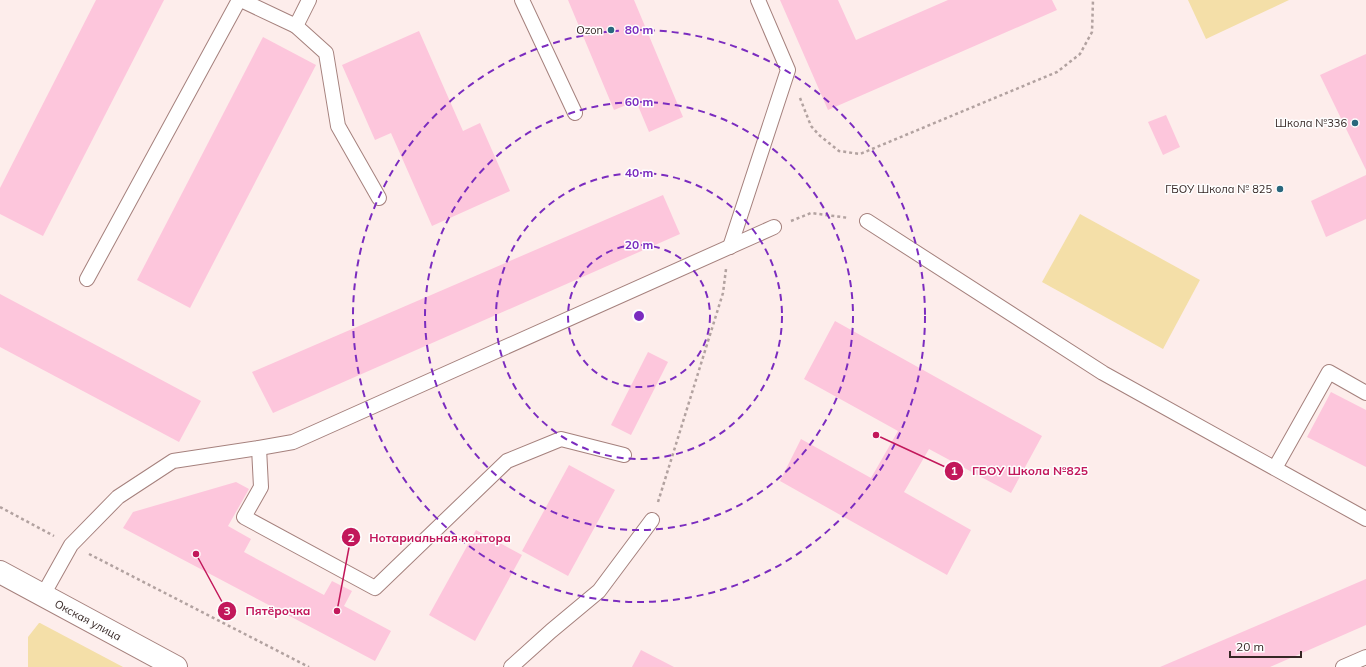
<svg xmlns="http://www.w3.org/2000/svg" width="1366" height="667" font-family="Mulish,sans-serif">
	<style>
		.green { fill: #f4dfa8 }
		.building { fill: #fdc6dc }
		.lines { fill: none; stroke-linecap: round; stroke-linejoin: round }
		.service-casing { stroke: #a5817d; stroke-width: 16 }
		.secondary-casing { stroke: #a5817d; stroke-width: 24 }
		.path { stroke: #b2a2a0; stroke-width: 2.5; stroke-dasharray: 3 3; stroke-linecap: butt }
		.service { stroke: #fff; stroke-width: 14 }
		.secondary { stroke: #fff; stroke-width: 22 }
		.ring { fill: none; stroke: #7b2cbf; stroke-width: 2; stroke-dasharray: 7 5 }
		.poi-dot { fill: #29677d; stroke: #fefefe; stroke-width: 1.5 }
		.labels { text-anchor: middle; stroke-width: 3; stroke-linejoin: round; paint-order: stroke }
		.poi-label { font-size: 11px; fill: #362725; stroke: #fefefe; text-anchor: end }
		.street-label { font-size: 11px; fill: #362725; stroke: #fefefe }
		.centre { fill: #7b2cbf; stroke: #fefefe; stroke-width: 2 }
		.ring-label { font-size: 12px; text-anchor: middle; font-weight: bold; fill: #7b2cbf; stroke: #fefefe; stroke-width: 3; stroke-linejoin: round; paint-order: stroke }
		.leader { fill: none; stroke: #c2185b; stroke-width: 1.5 }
		.callout-dot { fill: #c2185b; stroke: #fefefe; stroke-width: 1.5 }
		.mark-label { font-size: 12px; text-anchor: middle; font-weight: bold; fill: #fff }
		.callout-label { font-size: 12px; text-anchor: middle; font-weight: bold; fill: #c2185b; stroke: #fefefe; stroke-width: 3; stroke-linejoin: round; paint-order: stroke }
	</style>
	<rect width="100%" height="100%" fill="#fdedeb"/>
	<g class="green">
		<path d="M1188 0H1289L1206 39Z"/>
		<path d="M1080 214 1200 280 1163 349 1042 282Z"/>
		<path d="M39 623H40L123 667H28V637Z"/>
	</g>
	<g class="building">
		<path d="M96 0H164L43 236 0 214V188Z"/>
		<path d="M568 0H634L683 117 649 132 636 101 614 110Z"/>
		<path d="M780 0H838L856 40 948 0H1052L1057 10 828 110Z"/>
		<path d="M419 31 463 131 480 123 510 191 432 226 391 133 375 140 342 65Z"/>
		<path d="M263 37 316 65 190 308 137 280Z"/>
		<path d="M1366 54V170L1320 75Z"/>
		<path d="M1166 115 1180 147 1163 155 1148 122Z"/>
		<path d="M1366 175V219L1326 237 1311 201Z"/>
		<path d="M663 195 680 234 273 413 252 372Z"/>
		<path d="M0 294 201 401 179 442 0 347Z"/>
		<path d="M835 321 1042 436 1011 493 929 449 904 492 971 530 947 575 780 481 801 439 871 478 898 431 804 379Z"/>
		<path d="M648 352 668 362 631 435 611 425Z"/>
		<path d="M1331 392 1366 410V467L1307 437Z"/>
		<path d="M569 465 615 490 568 576 522 551Z"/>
		<path d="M236 482 249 489 228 526 251 539 244 552 324 595 332 581 352 591 344 606 391 631 375 661 123 528 133 512Z"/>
		<path d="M476 530 522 555 475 641 429 615Z"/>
		<path d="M1366 579V625L1270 667H1160Z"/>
		<path d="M641 650 674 667H632Z"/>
	</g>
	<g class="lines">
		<defs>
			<g id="service">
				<path d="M241 0 296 26 309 0"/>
				<path d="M522 0 575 113"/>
				<path d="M296 26 326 53 338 126 379 198"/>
				<path d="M867 221 1103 373 1366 519"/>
				<path d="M730 247 788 70 758 0"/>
				<path d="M87 279 239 0"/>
				<path d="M259 448 261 487 244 517 375 588 507 461 561 439 624 455"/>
				<path d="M1275 468 1329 372 1366 393"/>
				<path d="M43 595 71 545 118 497 173 461 259 448 293 442 774 227"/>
				<path d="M511 667 551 631 599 591 652 520"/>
				<path d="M1343 667 1366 657"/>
			</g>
			<path id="secondary" d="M0 572 176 667"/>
		</defs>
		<use href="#service" class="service-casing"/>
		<use href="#secondary" class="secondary-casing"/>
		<g class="path">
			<path d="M800 98 811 126 819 135 839 151 860 154 1057 72 1080 54 1092 32 1093 0"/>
			<path d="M791 221 811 213 849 218"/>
			<path d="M658 502 723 293 726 269"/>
			<path d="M0 507 54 536"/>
			<path d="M89 554 309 667"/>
		</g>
		<use href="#service" class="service"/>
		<use href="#secondary" class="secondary"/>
	</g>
	<g class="ring">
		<circle cx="639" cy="316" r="71"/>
		<circle cx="639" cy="316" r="143"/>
		<circle cx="639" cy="316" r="214"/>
		<circle cx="639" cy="316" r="286"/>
	</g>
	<g class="poi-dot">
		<circle cx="611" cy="30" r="4"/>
		<circle cx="1355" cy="123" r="4"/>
		<circle cx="1280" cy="189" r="4"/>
	</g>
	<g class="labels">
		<g class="poi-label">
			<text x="603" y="34">Ozon</text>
			<text x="1347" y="127">Школа №336</text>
			<text x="1272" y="193">ГБОУ Школа № 825</text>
		</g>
		<g class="street-label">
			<text transform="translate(88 620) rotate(28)" y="4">Окская улица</text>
		</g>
	</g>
	<circle cx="639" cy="316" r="6" class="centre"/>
	<g class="ring-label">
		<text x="639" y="34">80 m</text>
		<text x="639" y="106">60 m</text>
		<text x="639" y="177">40 m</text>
		<text x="639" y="249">20 m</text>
	</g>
	<path class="leader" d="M876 435L954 471M337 611L351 537M196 554L227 611"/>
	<g class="callout-dot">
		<circle cx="876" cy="435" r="4"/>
		<circle cx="337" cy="611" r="4"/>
		<circle cx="196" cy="554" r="4"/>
		<circle cx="954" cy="471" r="10"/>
		<circle cx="351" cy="537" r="10"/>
		<circle cx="227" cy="611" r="10"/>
	</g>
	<g class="mark-label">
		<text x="954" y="475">1</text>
		<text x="351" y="542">2</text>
		<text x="227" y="615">3</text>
	</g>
	<g class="callout-label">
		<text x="1030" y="475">ГБОУ Школа №825</text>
		<text x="440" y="542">Нотариальная контора</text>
		<text x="278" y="615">Пятёрочка</text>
	</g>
	<path d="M1230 651v6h71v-6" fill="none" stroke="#362725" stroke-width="2"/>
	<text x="1236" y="651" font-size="12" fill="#362725" stroke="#fefefe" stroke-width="3" paint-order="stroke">20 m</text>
</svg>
